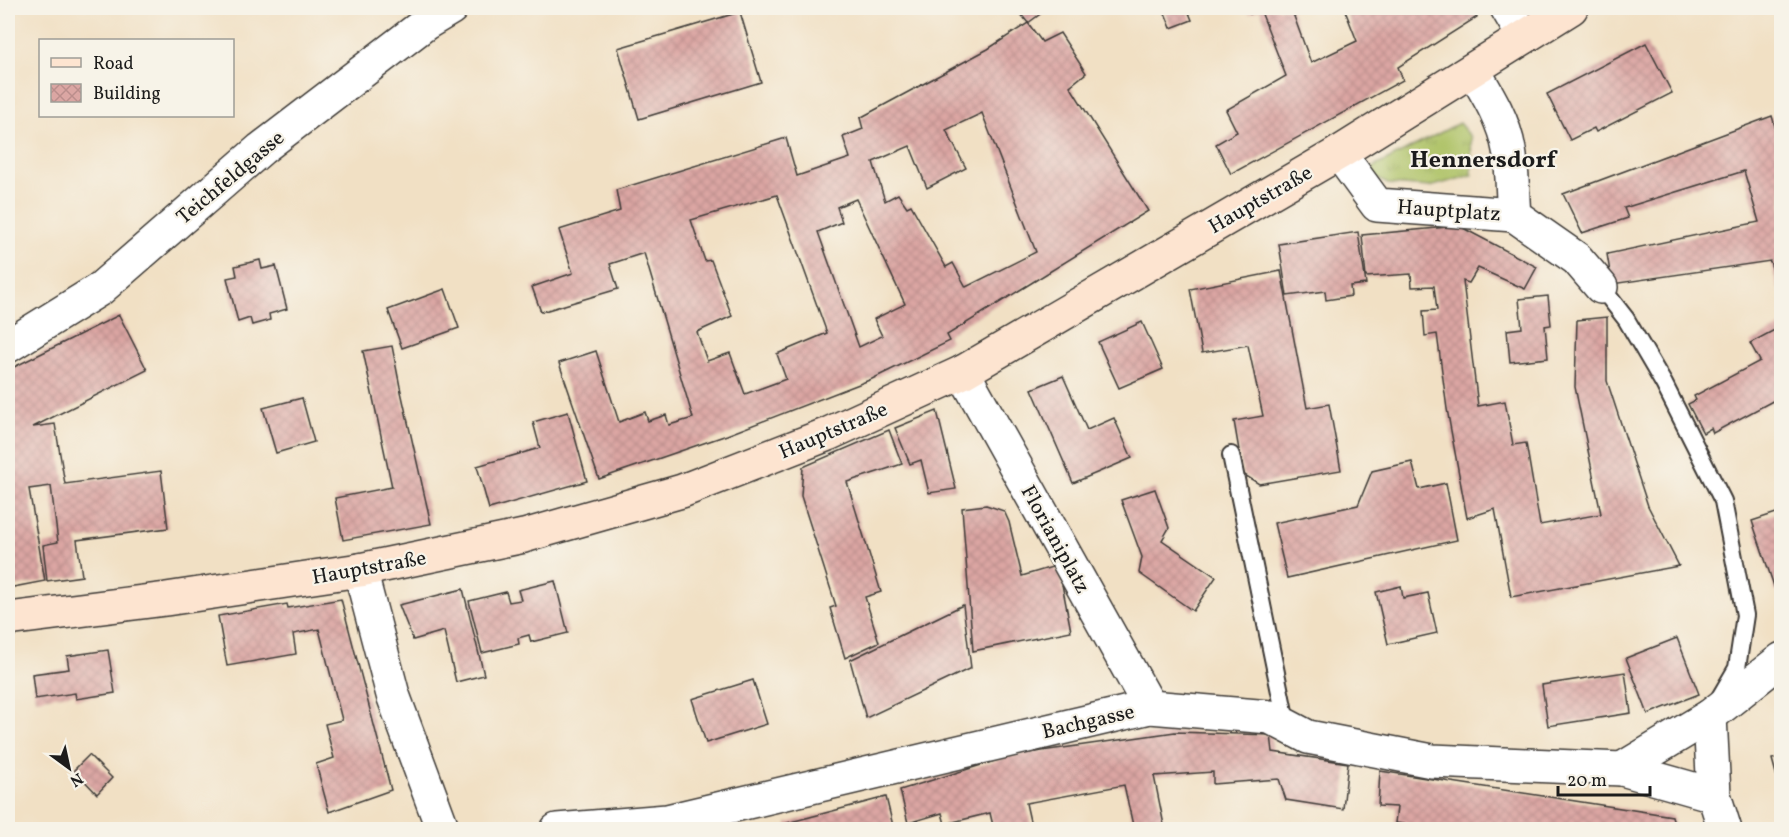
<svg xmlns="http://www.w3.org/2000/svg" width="1789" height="837" font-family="Vollkorn,serif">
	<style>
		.grass { fill: url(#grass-tufts); stroke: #667042; stroke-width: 1.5 }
		.building { fill: url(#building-cross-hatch); fill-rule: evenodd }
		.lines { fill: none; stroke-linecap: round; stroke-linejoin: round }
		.lane-casing { stroke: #3c3935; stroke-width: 20 }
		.street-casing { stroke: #3c3935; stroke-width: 36 }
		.secondary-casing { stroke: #3c3935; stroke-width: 36 }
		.lane { stroke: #fff; stroke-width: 16 }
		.street { stroke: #fff; stroke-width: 33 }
		.secondary { stroke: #fde4d0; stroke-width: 33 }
		.labels { text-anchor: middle; stroke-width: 4.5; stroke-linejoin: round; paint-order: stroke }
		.street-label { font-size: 21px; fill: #1c1c1c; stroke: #f7f3e8 }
		.quarter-label { font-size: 24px; font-weight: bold; fill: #1c1c1c; stroke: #f7f3e8 }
	</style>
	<defs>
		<pattern id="grass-tufts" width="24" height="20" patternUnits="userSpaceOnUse" patternTransform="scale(1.5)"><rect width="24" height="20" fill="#afc367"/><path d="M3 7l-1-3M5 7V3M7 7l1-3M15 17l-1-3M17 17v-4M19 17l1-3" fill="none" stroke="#96a759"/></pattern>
		<pattern id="building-cross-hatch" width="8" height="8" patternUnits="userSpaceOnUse" patternTransform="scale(1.5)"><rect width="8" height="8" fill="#dba6a3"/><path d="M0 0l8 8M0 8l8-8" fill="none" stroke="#bb8e8c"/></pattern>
	</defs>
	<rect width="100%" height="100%" fill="#f7f3e8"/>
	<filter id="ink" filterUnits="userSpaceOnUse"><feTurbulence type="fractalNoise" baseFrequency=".0167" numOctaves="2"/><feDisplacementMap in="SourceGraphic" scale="12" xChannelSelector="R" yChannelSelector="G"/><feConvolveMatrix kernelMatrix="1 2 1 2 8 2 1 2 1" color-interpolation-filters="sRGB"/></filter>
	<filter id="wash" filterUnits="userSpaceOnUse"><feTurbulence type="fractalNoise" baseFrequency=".008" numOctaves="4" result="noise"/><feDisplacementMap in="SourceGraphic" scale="24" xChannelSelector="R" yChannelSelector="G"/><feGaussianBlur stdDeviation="1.35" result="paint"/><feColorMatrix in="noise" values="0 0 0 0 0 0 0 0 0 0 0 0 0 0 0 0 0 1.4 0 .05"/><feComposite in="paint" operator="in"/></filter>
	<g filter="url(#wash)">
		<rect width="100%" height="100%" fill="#f1e0c4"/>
		<path class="grass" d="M1459 123 1471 137 1472 175 1430 187 1388 184 1375 178 1368 170Z"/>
		<g id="blocks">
			<g class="building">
				<path d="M1016 8H1045L1047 9 1028 23Z"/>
				<path d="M1163 8H1187L1192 20 1171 28Z"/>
				<path d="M1247 8H1291L1311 63 1357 41 1344 8H1475L1477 17 1398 67 1403 80 1231 174 1216 144 1237 132 1226 110 1286 76 1260 9 1250 14Z"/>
				<path d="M740 12 761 82 639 119 618 48Z"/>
				<path d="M1028 23 1042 42 1060 33 1086 73 1070 86 1148 211 947 335 950 341 872 379 727 435 599 479 559 363 596 351 619 422 645 412 648 421 666 415 669 425 693 418 644 253 610 264 618 289 541 312 532 287 573 273 559 230 620 211 616 190 786 138 797 176 850 158 843 137 863 129 860 118 988 49ZM982 113 1036 252 966 287 953 263 946 267 911 205 907 207 898 194 885 201 873 162 910 146 927 188 966 168 946 130ZM777 195 827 333 777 354 786 379 745 394 730 353 707 361 697 332 732 316 711 260 705 261 691 220ZM856 199 905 304 874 319 882 336 859 347 818 232 842 222 837 207Z"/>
				<path d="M1646 43 1672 93 1596 132 1594 128 1570 140 1547 94Z"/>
				<path d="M1772 116 1782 150V288L1778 289 1770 261 1612 284 1607 254 1759 222 1744 171 1624 208 1628 218 1582 233 1563 194Z"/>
				<path d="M1459 226 1537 267 1525 289 1478 268 1469 283 1463 281 1478 406 1505 401 1513 445 1526 443 1540 525 1601 514 1575 387 1577 320 1607 317V381L1648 506 1679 566 1511 597 1495 509 1467 518 1447 409 1437 334 1425 336 1423 311 1437 310 1434 286 1412 287 1411 274 1366 277 1362 235Z"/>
				<path d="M1358 232 1366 284 1350 286 1351 296 1326 300 1325 291 1287 296 1279 244Z"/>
				<path d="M260 260 262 269 276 266 287 309 269 314 270 320 252 325 250 318 238 322 227 278 237 276 235 266Z"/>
				<path d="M1281 271 1307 408 1329 404 1341 470 1259 484 1243 474 1234 421 1263 416 1248 345 1202 353 1190 289Z"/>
				<path d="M445 289 459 328 402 348 388 310Z"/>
				<path d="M1548 296 1551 325 1545 326 1548 358 1510 362 1507 330 1522 328 1519 299Z"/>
				<path d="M119 315 147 370 33 427 55 424 65 484 161 471 168 528 77 540 82 576 47 581 43 545 58 542 51 486 29 489 45 581 8 588V558L10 557 8 543V388L12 387 10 369Z"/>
				<path d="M1142 322 1163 369 1119 388 1098 342Z"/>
				<path d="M1782 326V396L1713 433 1711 428 1703 433 1688 404 1696 400 1694 396 1760 361 1750 343Z"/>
				<path d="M392 346 400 387 431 524 343 540 335 498 392 487 363 351Z"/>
				<path d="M1063 376 1087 430 1114 418 1132 458 1073 483 1032 389Z"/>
				<path d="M302 398 314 442 276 453 263 408Z"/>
				<path d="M937 411 956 489 929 493 921 460 910 464 895 428Z"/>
				<path d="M568 412 587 481 489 509 477 466 540 448 533 422Z"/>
				<path d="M889 430 902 464 847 482 881 592 865 597 879 642 845 658 830 608 836 606 801 496 803 467Z"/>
				<path d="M1412 462 1419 489 1446 483 1457 540 1287 578 1274 523 1358 505 1372 471Z"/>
				<path d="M1155 489 1169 528 1162 540 1216 577 1193 611 1139 573 1142 557 1121 500Z"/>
				<path d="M986 505 1004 511 1009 522 1022 576 1052 567 1060 574 1071 631 973 651 962 508Z"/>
				<path d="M1782 511V590L1776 592 1752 521Z"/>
				<path d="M555 581 568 633 531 642 529 635 518 638 519 644 482 653 469 601 506 592 509 602 521 600 518 590Z"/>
				<path d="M1401 586 1403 598 1428 593 1437 633 1388 644 1376 592Z"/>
				<path d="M463 589 484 675 456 682 444 631 413 640 399 605Z"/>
				<path d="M341 599 391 790 329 812 316 764 334 758 325 724 342 720 319 629 293 634 296 654 227 666 218 616 287 604 288 608Z"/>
				<path d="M963 605 971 668 866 718 850 660Z"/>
				<path d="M1677 638 1699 694 1648 714 1626 658Z"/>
				<path d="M108 650 115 693 76 699 75 693 35 699 32 674 69 669 67 656Z"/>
				<path d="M1625 672 1631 713 1548 726 1542 685Z"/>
				<path d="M753 680 767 724 706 743 692 699Z"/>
				<path d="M1175 732 1271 735 1273 752 1348 763 1343 809 1286 800 1279 779 1213 784V772L1154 776 1165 830H1134L1124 785 1026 803 1032 830H994L990 813 945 824 942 813 908 823 900 790 1014 755Z"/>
				<path d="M89 755 112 778 97 794 74 770Z"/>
				<path d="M1782 757V791L1781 792 1772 759Z"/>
				<path d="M1380 771 1672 816 1676 830H1437V828L1395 823 1397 807 1378 806Z"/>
				<path d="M886 797 894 830H775L788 826 787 823Z"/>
			</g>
		</g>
	</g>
	<g filter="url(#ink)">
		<use href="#blocks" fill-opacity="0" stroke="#3c3935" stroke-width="1.5"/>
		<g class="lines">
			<defs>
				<g id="lane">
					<path d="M1601 287 1626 319 1664 384 1723 501 1745 615 1737 668 1720 697"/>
					<path d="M1231 455 1287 726"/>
				</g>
				<g id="street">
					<path d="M1507 8 1524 37"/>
					<path d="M1473 70C1488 95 1504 121 1509 150 1513 171 1512 194 1514 215L1577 259 1601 287"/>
					<path d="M1339 153 1377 205 1514 215"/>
					<path d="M8 346 100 289 261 149 426 23 451 8"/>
					<path d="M963 372 1150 707"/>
					<path d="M360 570 393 695 443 830"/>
					<path d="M1710 716 1714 795 1725 830"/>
					<path d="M1622 769 1710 716 1782 659"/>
					<path d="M557 830 667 821 1150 707 1270 717 1308 737 1432 761 1622 769 1714 795"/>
				</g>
				<path id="secondary" d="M8 619 166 599 360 570 524 536 682 491 828 434 963 372 1339 153 1571 8"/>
			</defs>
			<use href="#lane" class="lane-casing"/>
			<use href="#street" class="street-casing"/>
			<use href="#secondary" class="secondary-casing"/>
			<use href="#lane" class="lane"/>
			<use href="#street" class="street"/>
			<use href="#secondary" class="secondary"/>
		</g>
	</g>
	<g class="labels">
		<g class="street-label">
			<text transform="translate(230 177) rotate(-40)" y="7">Teichfeldgasse</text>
			<text transform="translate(1260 199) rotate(-30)" y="7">Hauptstraße</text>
			<text transform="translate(1449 210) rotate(4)" y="7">Hauptplatz</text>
			<text transform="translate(833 430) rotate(-23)" y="7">Hauptstraße</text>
			<text transform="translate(1056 539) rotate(61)" y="7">Florianiplatz</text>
			<text transform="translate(369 567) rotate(-10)" y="7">Hauptstraße</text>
			<text transform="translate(1088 721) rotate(-13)" y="7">Bachgasse</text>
		</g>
		<g class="quarter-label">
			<text x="1483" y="167">Hennersdorf</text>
		</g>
	</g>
	<rect width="1789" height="837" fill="none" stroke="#f7f3e8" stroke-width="30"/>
	<rect x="39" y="39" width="195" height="78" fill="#f7f3e8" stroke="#9f9d96" stroke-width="1.5"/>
	<rect x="51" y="58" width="30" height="9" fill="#fde4d0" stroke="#9f9d96" stroke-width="1.5"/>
	<text x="93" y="69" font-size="18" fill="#1c1c1c">Road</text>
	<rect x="51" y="84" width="30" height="18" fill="url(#building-cross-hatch)" stroke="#9f9d96" stroke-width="1.5"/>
	<text x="93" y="99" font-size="18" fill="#1c1c1c">Building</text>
	<g transform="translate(69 768) rotate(147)" stroke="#f7f3e8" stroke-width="4.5" paint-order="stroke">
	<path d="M0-4.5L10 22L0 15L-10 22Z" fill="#1c1c1c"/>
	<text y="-9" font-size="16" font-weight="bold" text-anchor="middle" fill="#1c1c1c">N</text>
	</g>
	<path d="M1558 786v9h92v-9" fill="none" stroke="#1c1c1c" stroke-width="3"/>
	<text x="1567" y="786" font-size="18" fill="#1c1c1c" stroke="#f7f3e8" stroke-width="4.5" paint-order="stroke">20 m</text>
</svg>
